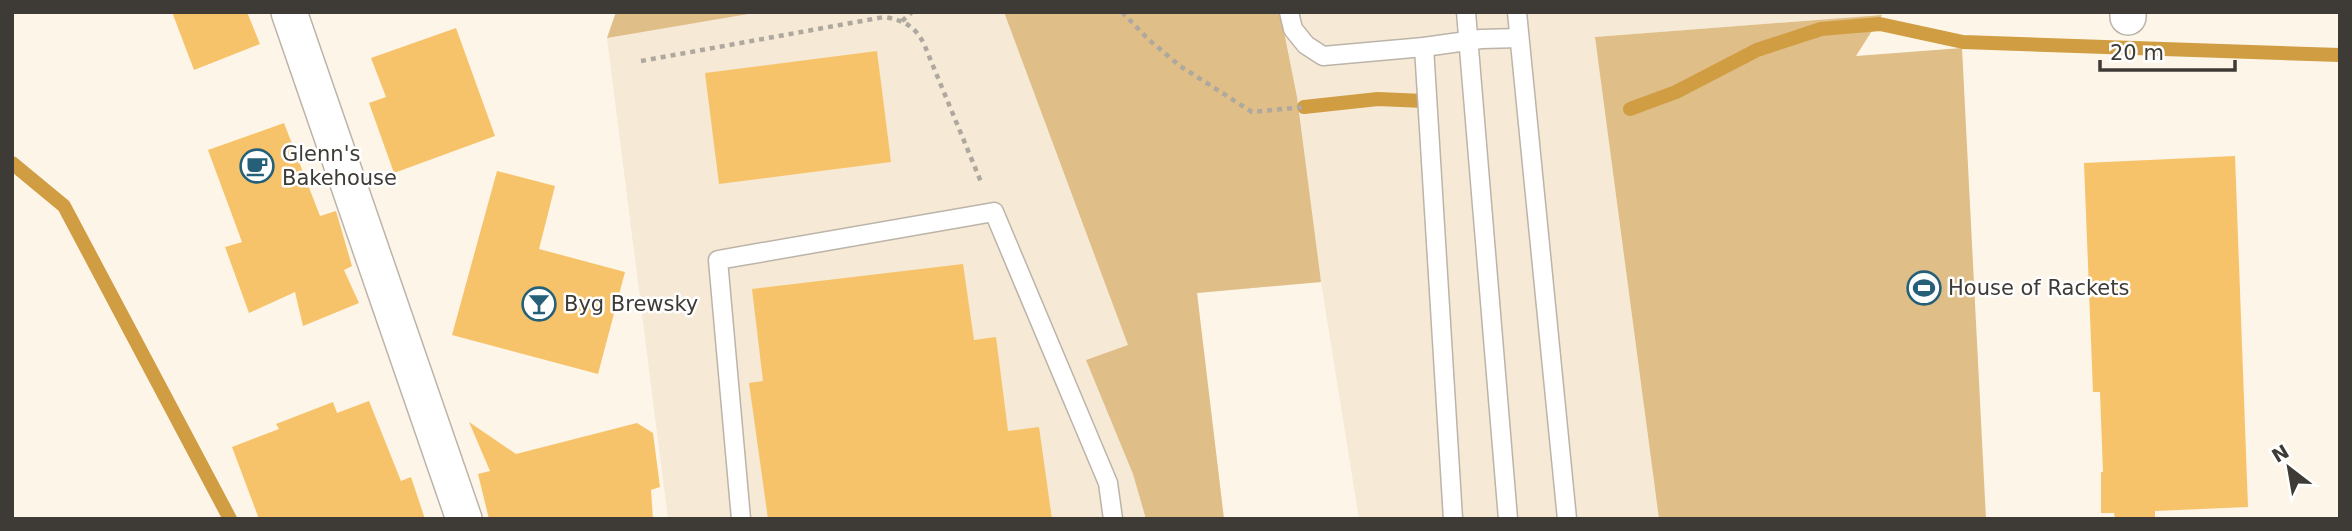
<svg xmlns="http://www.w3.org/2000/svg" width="2352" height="531" font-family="'DejaVu Sans',sans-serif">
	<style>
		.built { fill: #f6e9d6 }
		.green { fill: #dfbe87 }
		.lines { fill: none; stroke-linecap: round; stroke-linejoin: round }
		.stream { stroke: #d09d43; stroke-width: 14 }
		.building { fill: #f7c36a }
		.lane-casing { stroke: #bcb4a8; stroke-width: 21 }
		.street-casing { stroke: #bcb4a8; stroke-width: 38 }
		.path { stroke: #aea89f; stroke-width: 4.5; stroke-dasharray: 5 5; stroke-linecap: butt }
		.lane { stroke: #fff; stroke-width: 18 }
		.street { stroke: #fff; stroke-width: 35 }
		.labels { text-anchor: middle; stroke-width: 5; stroke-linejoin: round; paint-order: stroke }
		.poi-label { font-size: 21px; fill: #3e3b36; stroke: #fff; text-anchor: start }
	</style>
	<rect width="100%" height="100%" fill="#fdf5e8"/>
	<path class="built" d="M616 12H1882V15L1595 37 1659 519H1359L1321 282 1197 293 1224 519H668L607 38Z"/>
	<g class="green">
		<path d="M616 12H760L607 38Z"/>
		<path d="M1004 12H1280L1297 97 1321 282 1197 293 1224 519H1146L1133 474 1086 360 1128 345Z"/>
		<path d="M1882 15 1856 56 1962 48 1986 519H1659L1595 37Z"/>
	</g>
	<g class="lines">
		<g class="stream">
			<path d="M1304 107 1378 99 1424 101"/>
			<path d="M1630 109 1676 92 1757 50 1821 29 1880 24 1963 42 2340 55"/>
			<path d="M12 163 64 206 230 519"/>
		</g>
	</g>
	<g class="building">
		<path d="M172 12H247L260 44 194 70Z"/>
		<path d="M456 28 495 136 394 173 369 103 386 97 371 58Z"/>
		<path d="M877 51 891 162 719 184 705 73Z"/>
		<path d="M284 123 320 216 336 211 352 266 344 270 359 303 303 326 295 292 249 313 225 247 242 242 208 150Z"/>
		<path d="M2235 156 2248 507 2155 511V519H2115L2114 513H2101V472H2103L2100 392H2093L2084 163Z"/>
		<path d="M497 171 555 186 539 249 625 272 598 374 452 335Z"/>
		<path d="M963 264 974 340 996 337 1008 431 1039 427 1052 519H768L749 383 763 381 752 289Z"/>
		<path d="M369 401 401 481 411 477 425 519H259L232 447 279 429 276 424 333 402 337 413Z"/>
		<path d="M469 422 516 454 637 423 653 433 660 487 651 490 653 519H489L478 474 490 471Z"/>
	</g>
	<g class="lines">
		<defs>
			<g id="lane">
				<path d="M1289 12 1293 29 1306 45 1323 56 1424 47 1481 39 1519 38"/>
				<path d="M1466 12 1508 519"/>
				<path d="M1517 12 1567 519"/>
				<path d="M1424 47 1453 519"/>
				<path d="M741 519 718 260 994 212 1108 483 1113 519"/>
			</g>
			<g id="street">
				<path d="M289 12 464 519"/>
				<path d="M2128 17V12"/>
			</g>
		</defs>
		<use href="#lane" class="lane-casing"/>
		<use href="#street" class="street-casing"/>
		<g class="path">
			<path d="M1122 12 1148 39 1180 66 1252 112 1304 107"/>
			<path d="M902 21 912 12"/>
			<path d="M641 61 884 17C903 20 915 26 924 44L981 182"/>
		</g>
		<use href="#lane" class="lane"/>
		<use href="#street" class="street"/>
	</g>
	<defs>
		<symbol id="cafe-ring" viewBox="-11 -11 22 22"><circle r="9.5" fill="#fff" stroke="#256078" stroke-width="1.5"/><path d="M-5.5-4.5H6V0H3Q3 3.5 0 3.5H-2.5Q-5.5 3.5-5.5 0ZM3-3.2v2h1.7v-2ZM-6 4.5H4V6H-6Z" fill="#256078"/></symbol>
		<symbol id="stadium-ring" viewBox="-11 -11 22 22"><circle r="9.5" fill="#fff" stroke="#256078" stroke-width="1.5"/><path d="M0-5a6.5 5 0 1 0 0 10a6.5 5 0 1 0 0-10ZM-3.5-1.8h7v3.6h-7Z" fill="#256078"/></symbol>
		<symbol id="bar-ring" viewBox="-11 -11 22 22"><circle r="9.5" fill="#fff" stroke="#256078" stroke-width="1.5"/><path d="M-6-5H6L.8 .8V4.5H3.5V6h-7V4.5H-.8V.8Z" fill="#256078"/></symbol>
	</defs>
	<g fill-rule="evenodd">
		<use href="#cafe-ring" x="238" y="147" width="38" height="38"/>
		<use href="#stadium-ring" x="1905" y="269" width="38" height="38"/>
		<use href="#bar-ring" x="520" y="285" width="38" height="38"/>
	</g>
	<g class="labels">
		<g class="poi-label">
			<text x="282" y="161">Glenn's<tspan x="282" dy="24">Bakehouse</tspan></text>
			<text x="1948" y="295">House of Rackets</text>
			<text x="564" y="311">Byg Brewsky</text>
		</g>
	</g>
	<rect width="2352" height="531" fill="none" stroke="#3e3b36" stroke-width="28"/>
	<g transform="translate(2289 468) rotate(329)" stroke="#ffffff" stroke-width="5" paint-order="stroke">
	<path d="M0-5L12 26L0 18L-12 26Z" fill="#3e3b36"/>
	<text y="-10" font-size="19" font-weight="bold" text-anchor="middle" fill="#3e3b36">N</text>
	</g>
	<path d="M2100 60v10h135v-10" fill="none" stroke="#3e3b36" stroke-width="3.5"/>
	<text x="2110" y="60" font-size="21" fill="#3e3b36" stroke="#ffffff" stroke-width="5" paint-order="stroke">20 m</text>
</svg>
